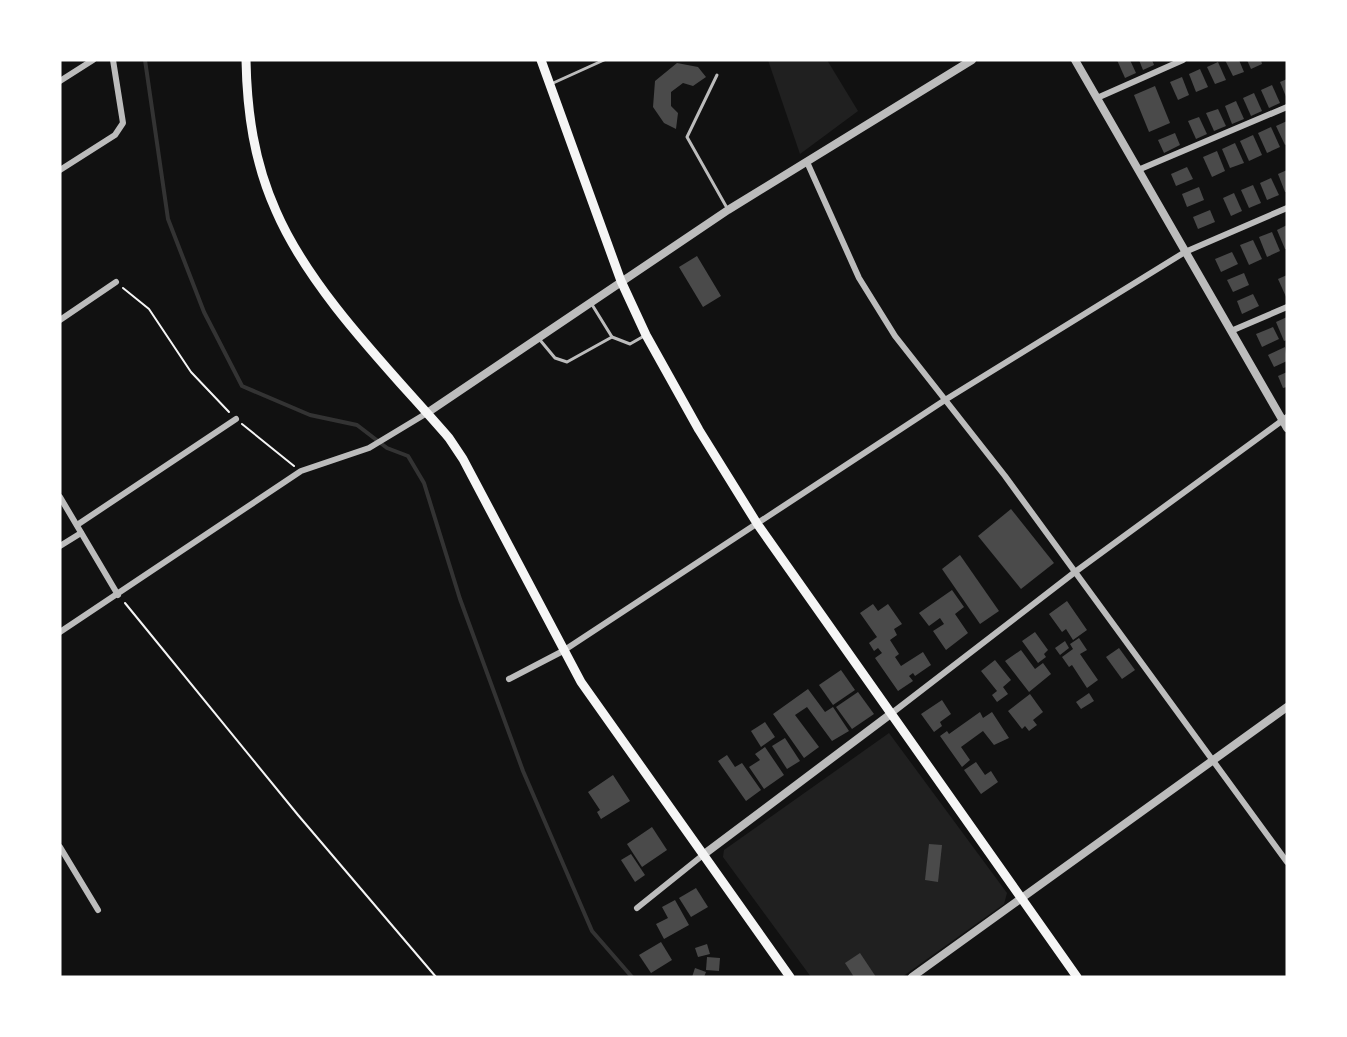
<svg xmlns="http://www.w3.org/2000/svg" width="1347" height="1037" font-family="Manrope,sans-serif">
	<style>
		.green { fill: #202020 }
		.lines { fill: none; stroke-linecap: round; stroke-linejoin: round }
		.stream { stroke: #333; stroke-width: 4 }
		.building { fill: #4a4a4a }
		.path { stroke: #f5f5f5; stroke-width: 2 }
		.service { stroke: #bcbcbc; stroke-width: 3 }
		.minor { stroke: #bcbcbc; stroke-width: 6 }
		.tertiary { stroke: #bcbcbc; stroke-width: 8 }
		.primary { stroke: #f5f5f5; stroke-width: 9 }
	</style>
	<rect width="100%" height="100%" fill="#111"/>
	<g class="green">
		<path d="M768 60H827L858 111 800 154Z"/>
		<path d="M889 733 1007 893 1004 904 902 977H811L723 857 724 850Z"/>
	</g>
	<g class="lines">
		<path class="stream" d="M145 60 168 219 204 312 242 386 310 415 357 425 387 448 408 456 424 483 460 599 523 771 592 931 632 977"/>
	</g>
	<g class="building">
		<path d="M1117 60H1130L1136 73 1125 78Z"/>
		<path d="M1139 60H1152L1154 65 1143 70Z"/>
		<path d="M1225 60H1239L1244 72 1233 76Z"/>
		<path d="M1247 60H1261L1262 64 1251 69Z"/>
		<path d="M1218 62 1226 80 1215 84 1207 67Z"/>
		<path d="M677 63 698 67 706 77 693 86 683 83 671 92V106L678 113 676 129 664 123 653 107 655 81Z"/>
		<path d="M1200 69 1208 87 1196 92 1189 74Z"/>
		<path d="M1182 77 1189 95 1178 100 1170 82Z"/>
		<path d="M1287 79V99L1280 82Z"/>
		<path d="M1272 85 1280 103 1269 108 1261 90Z"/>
		<path d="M1155 86 1170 123 1149 132 1134 95Z"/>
		<path d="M1254 93 1262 111 1251 116 1243 98Z"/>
		<path d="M1236 101 1244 119 1232 124 1225 106Z"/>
		<path d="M1218 109 1226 126 1214 131 1206 113Z"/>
		<path d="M1199 117 1207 134 1196 139 1188 121Z"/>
		<path d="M1287 121V144L1285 145 1276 126Z"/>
		<path d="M1271 127 1280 147 1267 153 1258 133Z"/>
		<path d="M1175 133 1180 145 1164 153 1158 140Z"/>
		<path d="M1253 135 1262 155 1249 161 1240 141Z"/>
		<path d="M1235 143 1244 163 1230 168 1222 149Z"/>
		<path d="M1217 151 1225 171 1212 177 1203 157Z"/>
		<path d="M1187 167 1193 179 1176 186 1171 174Z"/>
		<path d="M1287 170V192H1285L1278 174Z"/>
		<path d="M1271 178 1279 195 1267 200 1260 183Z"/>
		<path d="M1253 185 1261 203 1249 208 1241 190Z"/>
		<path d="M1199 187 1204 200 1187 207 1182 194Z"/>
		<path d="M1234 193 1242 211 1231 216 1223 198Z"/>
		<path d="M1210 210 1215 222 1198 229 1193 217Z"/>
		<path d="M1287 225V249H1285L1277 230Z"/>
		<path d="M1272 232 1280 251 1267 257 1259 237Z"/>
		<path d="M1253 240 1262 259 1249 265 1240 245Z"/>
		<path d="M1232 252 1238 264 1221 272 1215 259Z"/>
		<path d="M697 256 721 296 703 307 679 267Z"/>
		<path d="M1244 273 1249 285 1233 292 1227 280Z"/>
		<path d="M1287 275V299L1278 279Z"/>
		<path d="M1253 294 1259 306 1242 314 1237 301Z"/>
		<path d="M1287 317V340L1284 341 1276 322Z"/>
		<path d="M1273 327 1279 339 1262 347 1256 334Z"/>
		<path d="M1285 347 1287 361 1274 367 1268 355Z"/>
		<path d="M1287 372V387L1283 388 1278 376Z"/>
		<path d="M1011 509 1054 563 1021 589 978 536Z"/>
		<path d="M960 555 999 611 980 624 942 569Z"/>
		<path d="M952 590 964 607 955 614 968 633 946 650 933 631 944 624 940 618 929 626 919 613Z"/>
		<path d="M1067 601 1087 630 1073 640 1066 629 1062 632 1049 614Z"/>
		<path d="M873 604 878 611 888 604 902 624 894 629 897 635 890 640 899 654 895 657 901 666 923 652 931 665 915 676 913 673 909 676 913 681 898 691 875 658 882 653 878 648 874 651 869 643 877 637 860 613Z"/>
		<path d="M1035 632 1048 650 1044 654 1046 657 1038 663 1022 641Z"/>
		<path d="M1079 638 1087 650 1080 654 1098 680 1087 688 1072 665 1069 667 1062 657 1073 649 1070 644Z"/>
		<path d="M1065 641 1069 648 1060 655 1055 648Z"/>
		<path d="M1119 648 1135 670 1122 679 1106 657Z"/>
		<path d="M1021 650 1035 669 1043 663 1051 674 1029 692 1005 661Z"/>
		<path d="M995 660 1011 680 1003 687 1008 694 997 702 992 695 997 691 981 671Z"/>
		<path d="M841 670 855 690 833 705 819 685Z"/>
		<path d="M808 689 825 712 833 707 849 731 832 741 807 707 795 715 819 747 804 758 773 714Z"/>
		<path d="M858 692 874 714 852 729 836 707Z"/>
		<path d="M1089 693 1094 701 1081 709 1076 702Z"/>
		<path d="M1030 694 1043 712 1033 720 1037 725 1029 731 1025 726 1022 729 1008 711Z"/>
		<path d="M942 700 951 714 940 722 942 726 934 732 921 714Z"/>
		<path d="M980 712 983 718 992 712 1009 738 994 745 983 731 961 747 970 760 962 767 940 736 947 731 949 734Z"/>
		<path d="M765 722 775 737 761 747 751 731Z"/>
		<path d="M785 738 800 761 787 769 772 746Z"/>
		<path d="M765 747 784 775 764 789 749 767 760 760 755 754Z"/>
		<path d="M727 755 735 767 742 763 761 790 746 801 718 761Z"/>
		<path d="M976 762 985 775 991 771 998 782 981 794 964 770Z"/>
		<path d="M613 775 630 801 601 819 597 812 600 810 588 792Z"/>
		<path d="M652 827 667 850 642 867 627 844Z"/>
		<path d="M929 844 942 845 938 882 925 880Z"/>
		<path d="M631 854 645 875 635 882 621 860Z"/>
		<path d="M696 888 708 907 691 917 679 898Z"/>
		<path d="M675 900 689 925 664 939 656 924 668 918 662 907Z"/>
		<path d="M661 942 672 960 651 973 639 955Z"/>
		<path d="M707 944 710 954 698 957 695 948Z"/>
		<path d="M860 953 876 977H854L845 963Z"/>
		<path d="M707 957 720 958 719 971 706 970Z"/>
		<path d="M695 968 706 972 704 977H692Z"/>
	</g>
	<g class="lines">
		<g class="path">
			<path d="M123 288 149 309 191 372 229 412"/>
			<path d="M242 424 294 466"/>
			<path d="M125 603 298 815 436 977"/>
		</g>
		<g class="service">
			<path d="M717 75 687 137 727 208"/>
			<path d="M551 84 604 60"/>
			<path d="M591 303 612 337"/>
			<path d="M540 340 555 358 567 362 612 337 630 344 644 336"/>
		</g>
		<g class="minor">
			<path d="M60 81 93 60"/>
			<path d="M1097 98 1183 60"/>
			<path d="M807 162 859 278 895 336 1005 476 1287 862"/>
			<path d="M60 170 115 135 123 123 113 60"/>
			<path d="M1138 170 1287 107"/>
			<path d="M60 320 116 282"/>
			<path d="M1231 331 1287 307"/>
			<path d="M60 497 118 595"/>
			<path d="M77 525 236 419"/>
			<path d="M60 546 81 533"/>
			<path d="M60 632 301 471 369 448 427 413"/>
			<path d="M509 679 563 651 945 400 1185 252 1287 208"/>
			<path d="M892 713 1075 572 1287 417"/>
			<path d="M60 847 98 910"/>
			<path d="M637 908 703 855"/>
		</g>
		<g class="tertiary">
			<path d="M1075 60 1287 428"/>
			<path d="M427 413 728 210 972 60"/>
			<path d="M703 855 892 713"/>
			<path d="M912 977 1287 707"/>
		</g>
		<g class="primary">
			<path d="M246 60C247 112 254 162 276 211 311 292 391 371 449 438L463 459 581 682 790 977"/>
			<path d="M541 60 621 281 646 335 699 430 758 525 1077 977"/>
		</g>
	</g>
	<rect width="1347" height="1037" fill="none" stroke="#ffffff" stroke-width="123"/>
</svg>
